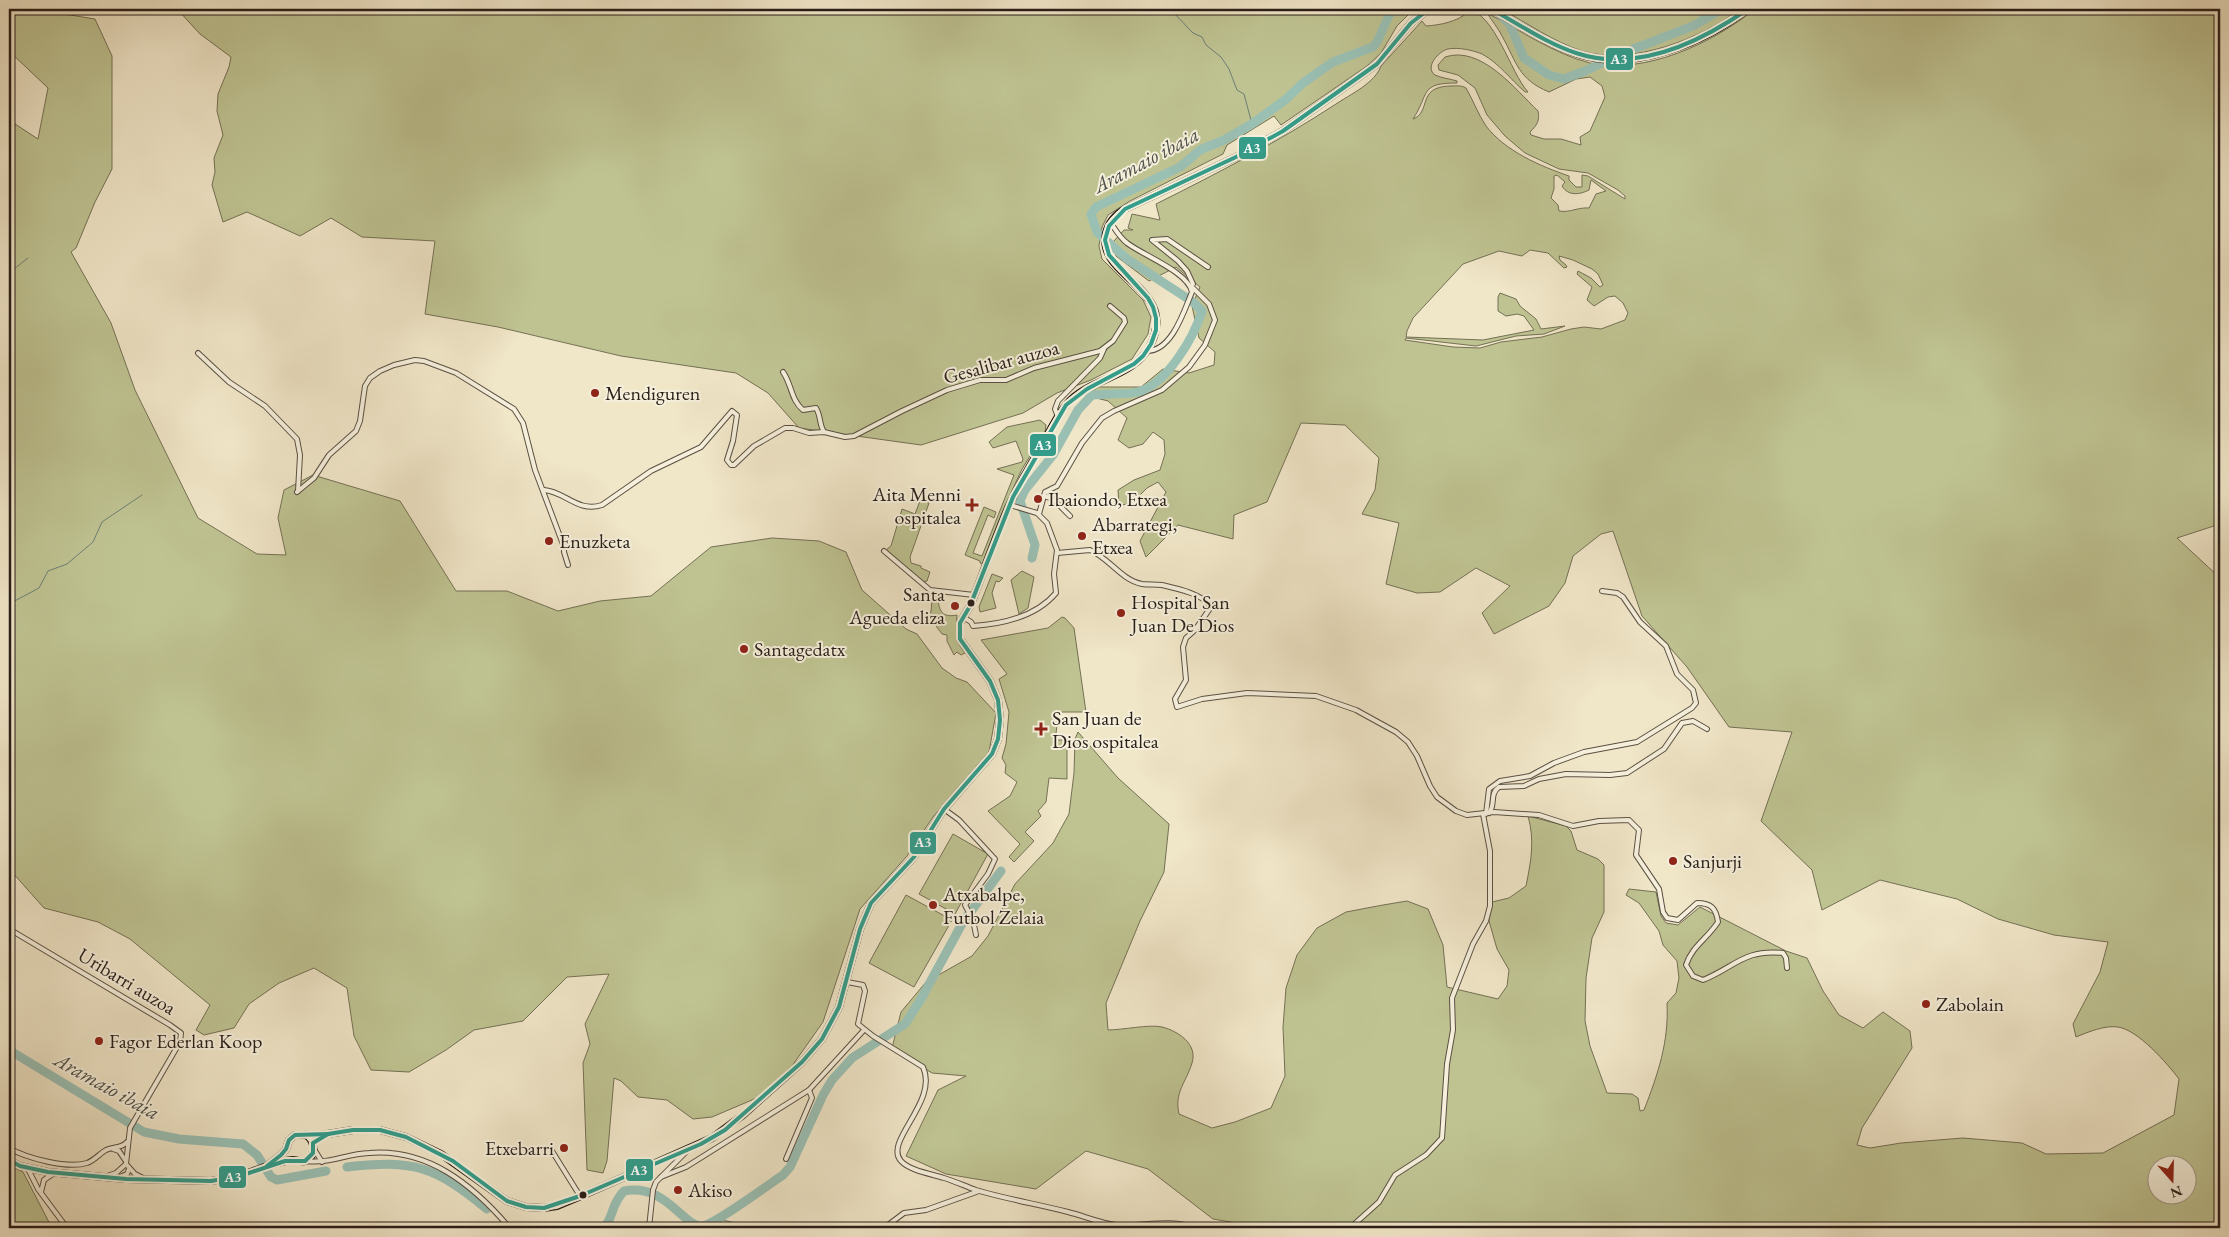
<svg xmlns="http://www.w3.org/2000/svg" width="2229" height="1237" font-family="'EB Garamond',serif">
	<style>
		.green { fill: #bfc392; stroke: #747055; fill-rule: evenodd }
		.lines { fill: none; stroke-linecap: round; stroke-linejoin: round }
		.stream { stroke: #6d7f76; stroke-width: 1 }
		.river { stroke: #9ac0b4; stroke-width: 9 }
		.street-casing { stroke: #5b5044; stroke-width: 6 }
		.secondary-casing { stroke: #291e18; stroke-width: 8 }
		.street { stroke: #f5efdb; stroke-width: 4 }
		.secondary { stroke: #f5efdb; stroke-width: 5.5 }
		.bus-1-casing { stroke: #f5efdb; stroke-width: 8 }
		.bus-1 { stroke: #349d8b; stroke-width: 4 }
		.poi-dot { fill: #8f2418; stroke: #f5efdb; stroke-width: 2 }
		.bus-dot { fill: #291e18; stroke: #f5efdb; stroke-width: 2 }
		.labels { text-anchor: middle; stroke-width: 4; stroke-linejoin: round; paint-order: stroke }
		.street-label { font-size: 20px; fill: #291e18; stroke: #f5efdb }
		.poi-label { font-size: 20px; fill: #291e18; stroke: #f5efdb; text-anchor: start }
		.water-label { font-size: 21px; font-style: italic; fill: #4b4f47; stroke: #f5efdb }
		.line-badge { stroke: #f5efdb; stroke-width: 2 }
		.badge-label { font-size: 14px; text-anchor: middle; font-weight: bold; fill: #fff }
	</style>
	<rect width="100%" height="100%" fill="#f0e6c8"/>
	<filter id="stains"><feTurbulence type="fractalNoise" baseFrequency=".004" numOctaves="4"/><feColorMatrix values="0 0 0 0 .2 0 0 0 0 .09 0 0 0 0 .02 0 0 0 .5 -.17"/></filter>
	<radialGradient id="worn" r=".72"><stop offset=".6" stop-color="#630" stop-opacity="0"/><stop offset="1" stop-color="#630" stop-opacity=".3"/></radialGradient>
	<g class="green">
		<path d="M9 9H33L95 19 112 56V169L95 202 76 248 71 252 111 323 135 390 198 518 257 554 286 555 278 518 284 490 313 475 400 501 456 591H507L558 611 600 601 651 596 711 547 772 538 819 541 846 552 862 590 906 629 917 634 942 668 956 678 967 682 996 713 989 752 933 817 907 856 860 909 823 1022 792 1066 759 1097 712 1117 693 1119 667 1100 638 1097 621 1081 614 1078 607 1161 603 1173 587 1170 583 1063 590 1044 585 1024 609 974 567 977 523 1021 474 1030 446 1050 409 1072 371 1070 354 1036 347 988 314 968 279 983 249 1004 234 1028 204 1035 196 1030 210 1005 130 939 98 922 44 908 12 872 9 832V776L15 763 9 762V120L38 139 48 88 9 51Z"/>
		<path d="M177 9H1414L1397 26 1381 53 1367 66 1281 125 1274 116 1227 145 1223 154 1130 201 1108 215 1102 227 1099 246 1102 259 1143 300 1151 317 1148 334 1132 359 1091 380 1057 393 1023 413 921 445 799 428 768 393 736 373 621 356 498 327 425 314 435 241 362 237 331 218 300 236 247 212 223 222 212 185 215 172 214 158 223 135 217 111 218 94 229 67 231 57 200 34Z"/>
		<path d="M1467 9C1495 13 1510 72 1528 92H1525C1511 80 1499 63 1482 54 1472 50 1458 47 1448 49 1439 51 1424 67 1435 75 1441 78 1451 79 1457 81V83C1419 83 1430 93 1413 119 1432 112 1416 87 1450 86 1456 86 1461 85 1466 88 1473 100 1478 114 1486 126 1505 151 1540 166 1569 176V180L1576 187H1582V175L1588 176 1625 199V196L1618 190 1588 173 1559 169 1525 153 1505 136 1487 115 1475 88 1458 75 1439 70 1438 65 1445 57C1481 45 1515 89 1538 111 1540 121 1537 125 1530 132L1531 135 1544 139H1561L1581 145 1580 137 1590 131 1605 97 1602 86 1590 77 1576 79 1549 92C1518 79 1517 63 1502 36 1498 28 1492 21 1487 13 1520 30 1554 54 1590 63 1645 75 1713 43 1755 9H2220V524L2177 538 2220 578V1221L2214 1228H1266L1213 1219 1148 1169 1086 1151 1036 1189 946 1174 906 1156 938 1090 966 1076 932 1073 892 1048 901 1012 926 982 972 956 988 936 1015 884 1053 843 1069 814 1074 773 1075 739 1078 732 1118 778 1169 824 1164 872 1140 921 1106 1003 1108 1030C1122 1030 1150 1024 1162 1027 1178 1031 1198 1044 1192 1063 1186 1083 1174 1092 1179 1114L1212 1128 1235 1122 1271 1108 1285 1076 1283 1027 1286 988 1297 955 1317 928 1346 912 1383 905 1407 901 1428 909 1443 945 1447 987 1498 999 1507 986 1509 970 1497 949 1489 921 1492 902 1509 898 1526 886C1531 861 1535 841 1528 816L1566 826 1571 831 1577 850 1598 859 1604 865V912L1592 938 1586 978 1585 1021 1590 1046 1607 1093 1632 1094 1638 1098 1640 1111 1644 1110C1658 1074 1669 1042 1667 1003L1676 993 1679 978 1677 961 1663 945 1659 931 1639 903 1626 895 1629 889 1656 892 1661 916 1666 923 1678 925 1700 907 1786 951 1807 958 1823 991 1839 1015 1863 1028 1883 1012 1910 1031 1912 1048 1862 1128 1857 1145 1870 1148 1901 1143 1963 1138 2022 1143 2046 1154 2103 1153 2174 1115 2179 1079C2167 1063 2138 1030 2118 1027 2105 1025 2088 1032 2076 1037L2073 1024 2100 972 2108 942 2054 935 1998 919 1957 899 1880 880 1822 910 1812 870 1761 821 1792 732 1729 727 1687 667 1642 616 1613 531 1601 534 1573 556 1565 583 1549 606 1494 634 1482 613 1510 586 1476 568 1440 592 1417 593 1386 584 1399 523 1362 514 1375 490 1379 458 1345 425 1301 423 1267 502 1234 515 1233 539 1178 525 1146 557 1140 541 1166 492 1158 482 1147 488 1131 504 1119 505 1118 490 1134 480 1160 470 1165 454 1164 440 1153 432 1143 444 1129 448 1118 440 1127 418 1108 401 1085 395 1099 387H1141L1163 369 1189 373 1214 365 1215 352 1199 338 1192 306 1200 287 1176 267 1149 281 1116 256 1113 242 1124 230H1133L1128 228 1132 214 1160 220 1156 204C1218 173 1278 142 1336 104 1351 94 1375 83 1381 66L1422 21 1426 26C1440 25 1457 22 1468 12ZM1557 175 1565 182 1562 186C1568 196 1579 195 1589 190L1591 180 1606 191 1596 194 1589 208C1578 207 1570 213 1559 211L1558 205 1551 198 1554 189V176ZM1530 250 1548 253 1564 268 1567 267 1566 265 1560 260 1559 256 1573 260 1592 269 1598 274 1603 285 1600 287 1591 278 1578 271 1577 274 1592 287 1587 300 1594 306 1608 297 1615 296 1623 303 1628 313 1625 320 1601 329 1584 327 1571 329 1542 337 1501 342 1480 348 1453 347 1405 340 1406 338 1476 346 1516 336 1544 334 1565 326 1541 329 1536 319 1520 306 1516 299 1500 293 1498 297V311L1506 316 1517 314 1524 316 1534 330 1483 340 1406 337 1407 331 1413 318 1463 264 1499 251 1522 256ZM2156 1164H2186V1194H2156Z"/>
		<path d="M1501 9H1740C1701 39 1631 66 1582 51 1554 42 1527 23 1501 9Z"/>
		<path d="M1040 420 1046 425 1045 432 1022 469 1003 510 982 564 980 563V561L965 555 984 507 996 512 994 518 988 515 973 553 982 556 1014 475 997 469 1022 462 1023 459 1016 441 993 448 989 442 1007 427Z"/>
		<path d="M920 501 929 503 910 557 911 563 921 566V568L930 572 927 581 923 582 886 550 891 546 902 509 915 514Z"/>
		<path d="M1022 571 1034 577 1028 608 1019 614 1011 580Z"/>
		<path d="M992 574 1003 578 999 582 996 581 992 593 996 608 980 612 979 607Z"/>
		<path d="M935 597 938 598C939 611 942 618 957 615 956 630 955 641 965 653L961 655 957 652 954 655 947 641V635L942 634 933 622 929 623 928 614 931 612 932 599Z"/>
		<path d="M1062 617 1065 618 1074 628 1086 712H1059L1055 740H1067V779L1049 778 1046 802 1038 811 1041 816 1025 832 1034 841 1014 862 1009 857 1020 844 988 811 1010 796 1017 782 1005 773 1006 765 1002 758 1006 744 1009 712 999 679 1007 674 981 640 1048 628Z"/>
		<path d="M953 834 988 854 955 914 919 894Z"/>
		<path d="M906 895 952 920 914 987 869 963Z"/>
		<path d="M9 1165 23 1172 52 1228H9Z"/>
	</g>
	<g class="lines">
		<g class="stream">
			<path d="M1167 9 1172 11 1193 33 1202 37 1206 45 1221 57 1229 69 1237 90 1244 94 1252 124"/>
			<path d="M9 273 28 258"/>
			<path d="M9 604 39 588 48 571 67 564 93 542 102 522 142 495"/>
			<path d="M719 1219 735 1223 740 1228"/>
		</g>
		<g class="river">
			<path d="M1498 12 1510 25 1524 58 1549 75 1564 79 1585 71 1623 53 1693 26 1722 9"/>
			<path d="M1032 558 1035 545 1020 501 1025 490 1053 455 1078 410 1092 395C1105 393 1127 395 1138 392 1167 384 1194 337 1202 311L1193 302 1127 259 1097 232 1091 214 1096 207 1180 167 1200 150 1224 140 1252 124 1285 100 1303 83 1333 62 1373 47 1377 42 1392 9"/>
			<path d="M9 1050 144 1132 179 1139 243 1144 257 1155 271 1177 277 1180 326 1171"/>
			<path d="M347 1167C414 1159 436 1167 487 1209"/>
			<path d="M603 1228C614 1219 610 1205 624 1191 666 1183 683 1227 702 1226 714 1225 768 1185 783 1175L790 1167 823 1095 832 1080 852 1058 905 1024 921 999 963 922 1001 871"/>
		</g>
		<defs>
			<g id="street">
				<path d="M1110 222C1115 229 1120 238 1127 243 1144 256 1188 272 1192 292 1184 311 1172 351 1147 351"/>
				<path d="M198 353 229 382 265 406 297 439 300 455 298 491"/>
				<path d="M783 372C792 385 791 400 803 410L816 408C821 416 819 424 824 432"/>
				<path d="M1058 417 1055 409 1058 401 1100 358 1104 349"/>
				<path d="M544 490C564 491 578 513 602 505L651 471 701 447 732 411 737 415 733 441 727 460 731 465H734L754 446 785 428H793L809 433 824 432 845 437 854 436 902 411 947 390 980 380H1006L1034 368 1100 351 1113 341 1125 322 1124 318 1110 306"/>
				<path d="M297 492 314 478 329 455 356 431 360 421 365 386 370 378 380 371 394 365 415 360 424 361 456 373 514 409 523 423 535 470 564 547V552L568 565"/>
				<path d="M1044 496 1053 499 1070 516"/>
				<path d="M1039 514 1045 492 1057 486 1082 443 1102 418 1114 411 1162 390 1189 367 1205 345 1215 320 1209 304 1191 286 1193 284 1187 271 1178 261 1152 240 1167 239 1208 267"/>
				<path d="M884 551 930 590 974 595"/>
				<path d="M1057 553 1090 550C1109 558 1121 580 1142 584 1149 585 1155 584 1162 585 1175 588 1204 594 1211 607L1195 630 1186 638 1183 647 1186 680 1175 699 1177 707 1202 699 1247 693 1316 696 1356 710 1396 732 1408 742 1417 756 1430 786 1437 797 1456 811 1467 815 1494 812 1539 815 1573 826 1599 821 1629 820 1639 830 1636 855 1659 889 1663 912 1667 918 1678 920 1697 903C1711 903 1716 908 1718 922 1708 938 1692 946 1686 965L1693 976 1703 980C1735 967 1744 949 1783 953L1786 958 1787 968"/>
				<path d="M963 617 971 622 973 626C1002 624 1036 617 1056 593L1054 574 1057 550 1047 523 1037 513 1010 505"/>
				<path d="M944 809 959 820 995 859 988 874 965 905 973 920 976 935"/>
				<path d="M1489 813C1496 805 1489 794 1499 787L1524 786 1539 779 1566 774 1610 775 1627 773 1664 749 1682 723 1693 721 1707 729"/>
				<path d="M1486 814 1489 789 1500 781 1530 776 1554 763 1584 752 1637 742 1692 708 1696 703 1693 690 1677 674 1666 646 1640 622 1623 597 1617 593 1602 591"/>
				<path d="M9 929 170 1025 181 1033 180 1042 130 1128 126 1164"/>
				<path d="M847 982 863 985 865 991 858 1024 873 1036 923 1067C939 1102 883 1141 901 1161 910 1171 932 1174 944 1178 954 1181 965 1186 976 1190 1006 1199 1037 1204 1068 1212 1084 1216 1100 1223 1116 1225 1142 1227 1170 1218 1195 1228"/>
				<path d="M9 1148C26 1158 67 1169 87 1163 95 1160 99 1154 106 1150 114 1146 121 1149 127 1142"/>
				<path d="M113 1149 119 1151 125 1160"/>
				<path d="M314 1149 322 1162"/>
				<path d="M552 1151 580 1196"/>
				<path d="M786 1159 812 1098 809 1090"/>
				<path d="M305 1161C331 1164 345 1154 369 1153 427 1148 472 1184 508 1226L513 1228"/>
				<path d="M126 1164 135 1174 143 1178"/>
				<path d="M28 1169 38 1189 67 1228"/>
				<path d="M107 1176 116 1173 126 1164"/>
				<path d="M120 1177 127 1174 129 1169"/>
				<path d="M661 1177 686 1167 809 1090 864 1030"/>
				<path d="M41 1192 44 1180 54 1173"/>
				<path d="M649 1228 653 1190 656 1182 688 1150"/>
				<path d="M884 1228 904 1213 926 1210 979 1191"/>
				<path d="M1350 1228 1379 1202 1395 1175 1426 1155 1442 1138 1447 1064 1453 1030 1452 998 1473 944 1486 921 1490 906V851L1483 814"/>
			</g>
			<g id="secondary">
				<path d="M1491 9C1519 24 1547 44 1578 54 1634 73 1704 42 1748 9"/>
				<path d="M9 1160 20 1166 48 1172 126 1179 211 1181 240 1176 267 1166 281 1155 286 1149 289 1140 295 1135H321L353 1130H380L406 1137 441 1154 507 1201 526 1207 544 1208 557 1206 588 1193 712 1138 743 1115 781 1081 802 1062 822 1039 839 1007 860 929 871 903 914 857 944 809 992 754 998 739 1000 720 998 700 990 681 960 639V623L970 606C984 572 995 537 1010 504 1019 484 1030 466 1041 447 1049 433 1056 417 1066 405 1089 377 1134 379 1151 344 1170 303 1135 288 1114 263 1098 243 1105 221 1125 209L1236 157 1283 131 1377 64 1411 23 1429 9"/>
				<path d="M270 1165C277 1164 285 1160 293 1160 297 1160 300 1162 305 1161 317 1156 315 1141 306 1135"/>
			</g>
		</defs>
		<use href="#street" class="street-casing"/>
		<use href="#secondary" class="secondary-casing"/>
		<use href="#street" class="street"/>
		<use href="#secondary" class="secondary"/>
		<defs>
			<g id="bus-1">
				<path d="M1491 9C1519 24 1546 43 1576 53 1636 73 1699 43 1748 9"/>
				<path d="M9 1160 20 1166 48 1172 126 1179 211 1181 240 1176 285 1161H305L313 1153V1143L328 1134 353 1130H380L406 1137 453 1161 507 1201 526 1207 544 1208 580 1196 701 1144 725 1130 802 1062 822 1039 839 1007 860 929 871 903 914 857 944 809 992 754 998 739 1000 720 998 700 990 681 960 639V623L970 606 1013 497 1066 405 1087 389 1134 364 1143 356 1151 344 1156 330V318L1153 307 1148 298 1109 255 1105 240 1109 226 1125 209 1236 157 1283 131 1377 64 1411 23 1429 9"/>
				<path d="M267 1166 281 1155 286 1149 289 1140 295 1135 329 1134"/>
			</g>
		</defs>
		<use href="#bus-1" class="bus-1-casing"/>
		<use href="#bus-1" class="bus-1"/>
	</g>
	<g class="poi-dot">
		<circle cx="595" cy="393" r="5"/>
		<circle cx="1038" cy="499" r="5"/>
		<path d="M969.5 497.5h5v5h5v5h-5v5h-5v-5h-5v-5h5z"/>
		<circle cx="1082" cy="536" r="5"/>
		<circle cx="549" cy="541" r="5"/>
		<circle cx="955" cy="606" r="5"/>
		<circle cx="1121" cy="613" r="5"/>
		<circle cx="744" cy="649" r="5"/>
		<path d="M1038.5 721.5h5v5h5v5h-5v5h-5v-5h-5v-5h5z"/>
		<circle cx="1673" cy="861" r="5"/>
		<circle cx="933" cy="905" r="5"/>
		<circle cx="1926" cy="1004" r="5"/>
		<circle cx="99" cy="1041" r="5"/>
		<circle cx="564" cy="1148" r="5"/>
		<circle cx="678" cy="1190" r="5"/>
	</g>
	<g class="bus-dot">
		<circle cx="971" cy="603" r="4.5"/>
		<circle cx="583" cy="1195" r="4.5"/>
	</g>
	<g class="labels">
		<g class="street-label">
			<text transform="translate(1001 362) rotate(-15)" y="7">Gesalibar auzoa</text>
			<text transform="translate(127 981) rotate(31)" y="7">Uribarri auzoa</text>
		</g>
		<g class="poi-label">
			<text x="605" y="400">Mendiguren</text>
			<text x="961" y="501" text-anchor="end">Aita Menni<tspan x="961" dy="23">ospitalea</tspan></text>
			<text x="1048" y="506">Ibaiondo, Etxea</text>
			<text x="1092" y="531">Abarrategi,<tspan x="1092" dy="23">Etxea</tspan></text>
			<text x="559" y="548">Enuzketa</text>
			<text x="945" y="601" text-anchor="end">Santa<tspan x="945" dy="23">Agueda eliza</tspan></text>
			<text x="1131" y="609">Hospital San<tspan x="1131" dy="23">Juan De Dios</tspan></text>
			<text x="754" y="656">Santagedatx</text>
			<text x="1052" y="725">San Juan de<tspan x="1052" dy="23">Dios ospitalea</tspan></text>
			<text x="1683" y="868">Sanjurji</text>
			<text x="943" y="901">Atxabalpe,<tspan x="943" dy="23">Futbol Zelaia</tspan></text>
			<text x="1936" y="1011">Zabolain</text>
			<text x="109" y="1048">Fagor Ederlan Koop</text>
			<text x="554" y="1155" text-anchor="end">Etxebarri</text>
			<text x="688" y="1197">Akiso</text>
		</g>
		<g class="water-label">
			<text transform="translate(1146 160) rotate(-28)" y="7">Aramaio ibaia</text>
			<text transform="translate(107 1086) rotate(29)" y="7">Aramaio ibaia</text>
		</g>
	</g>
	<g class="line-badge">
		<rect x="1605" y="47" width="29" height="24" rx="5" fill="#349d8b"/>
		<rect x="1238" y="136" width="29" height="24" rx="5" fill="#349d8b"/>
		<rect x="1029" y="433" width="28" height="24" rx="5" fill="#349d8b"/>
		<rect x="909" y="831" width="28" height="24" rx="5" fill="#349d8b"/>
		<rect x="625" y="1158" width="29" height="24" rx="5" fill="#349d8b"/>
		<rect x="218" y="1165" width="29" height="24" rx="5" fill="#349d8b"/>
	</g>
	<g class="badge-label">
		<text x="1619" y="64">A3</text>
		<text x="1252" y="153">A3</text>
		<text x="1043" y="450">A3</text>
		<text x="923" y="847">A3</text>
		<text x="639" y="1175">A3</text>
		<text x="233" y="1182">A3</text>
	</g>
	<rect width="2229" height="1237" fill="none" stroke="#f0e6c8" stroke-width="30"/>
	<rect x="10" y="10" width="2209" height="1217" fill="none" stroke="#291e18" stroke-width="2.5"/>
	<rect x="15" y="15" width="2199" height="1207" fill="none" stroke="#291e18"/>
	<g transform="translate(2172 1180) rotate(160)"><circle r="24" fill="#f5efdb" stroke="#a39b8d"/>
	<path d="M0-4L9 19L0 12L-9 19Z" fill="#8f2418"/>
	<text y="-8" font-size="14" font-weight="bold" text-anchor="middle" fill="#291e18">N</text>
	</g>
	<rect width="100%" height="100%" filter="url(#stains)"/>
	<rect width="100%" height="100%" fill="url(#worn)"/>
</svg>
